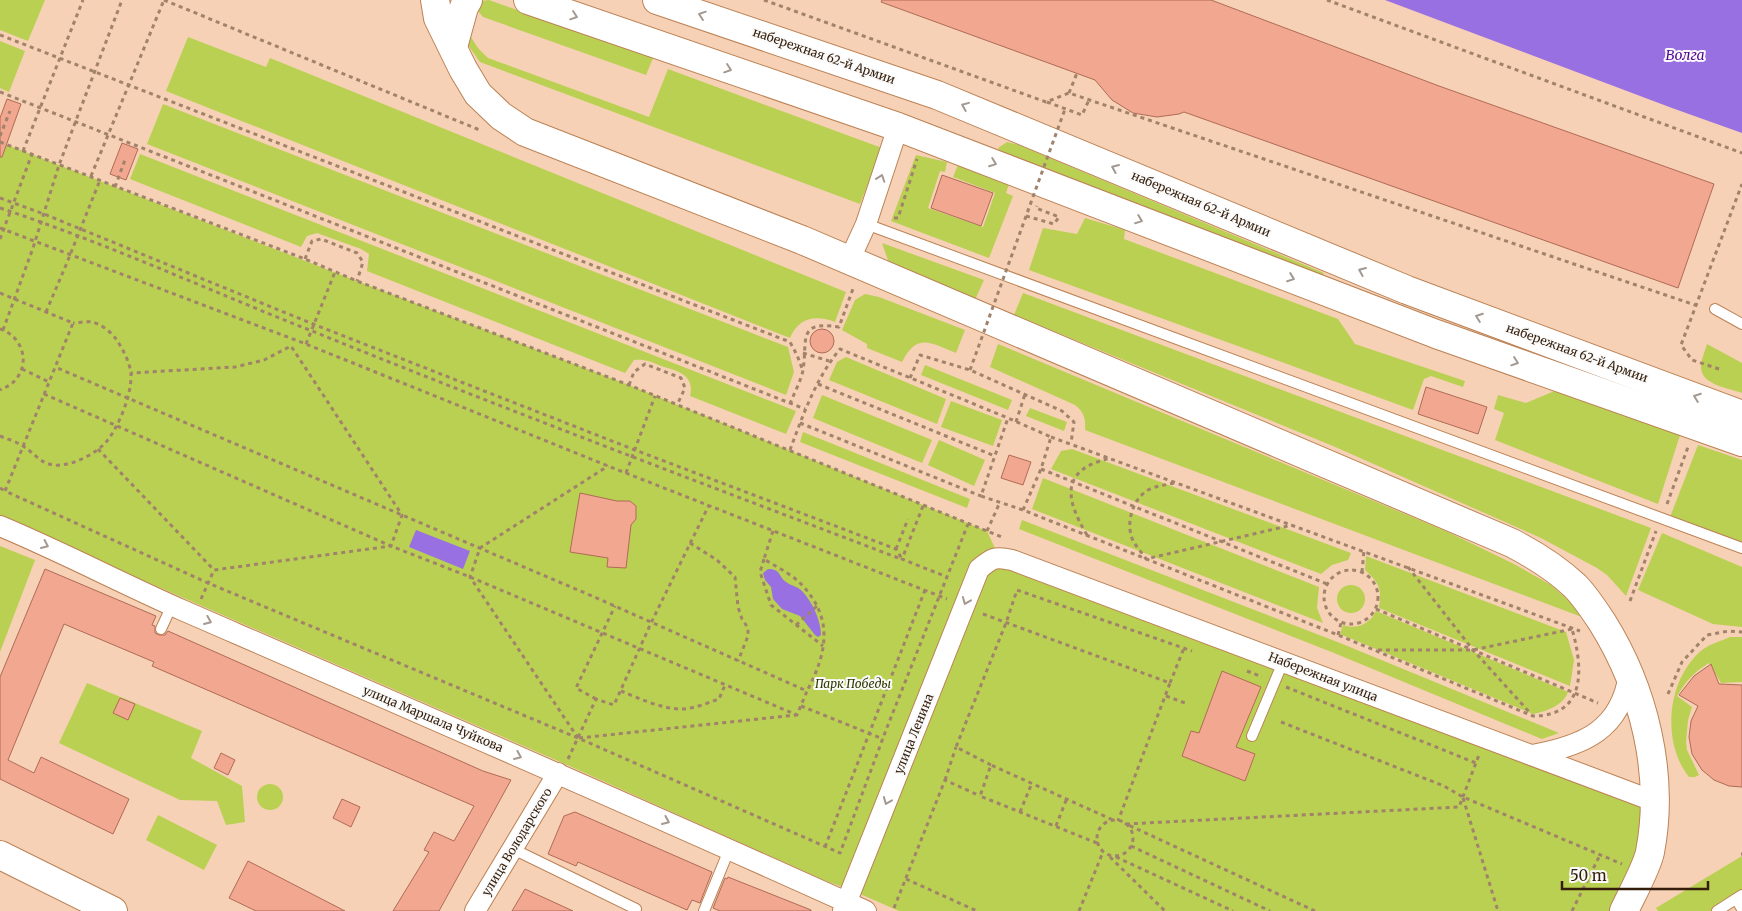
<svg xmlns="http://www.w3.org/2000/svg" width="1742" height="911" font-family="Merriweather,serif">
	<style>
		.green { fill: #bad052 }
		.water { fill: #9970e2 }
		.building { fill: #f1a790; stroke: #b06b56 }
		.lines { fill: none; stroke-linecap: round; stroke-linejoin: round }
		.lane-casing { stroke: #bc8255; stroke-width: 12 }
		.street-casing { stroke: #bc8255; stroke-width: 22 }
		.secondary-casing { stroke: #bc8255; stroke-width: 30 }
		.path { stroke: #a1826a; stroke-width: 3; stroke-dasharray: 4 4; stroke-linecap: butt }
		.lane { stroke: #fff; stroke-width: 10 }
		.street { stroke: #fff; stroke-width: 20 }
		.secondary { stroke: #fff; stroke-width: 28 }
		.path-bridge { stroke: #a1826a; stroke-width: 3; stroke-dasharray: 4 4; stroke-linecap: butt }
		.oneway { stroke: #a49991 }
		.labels { text-anchor: middle; stroke-width: 4; stroke-linejoin: round; paint-order: stroke }
		.street-label { font-size: 12px; fill: #341d0a; stroke: #fafafa }
		.park-label { font-size: 12px; font-style: italic; fill: #313900; stroke: #fafafa }
		.water-label { font-size: 14px; font-style: italic; fill: #520497; stroke: #fafafa }
	</style>
	<rect width="100%" height="100%" fill="#f6d1b5"/>
	<g class="green">
		<path d="M0 0H45L28 41 0 30Z"/>
		<path d="M489 0 653 58 646 75 483 17 477 10 480 1Z"/>
		<path d="M469 34 478 48 488 58 649 117 668 69 882 148 860 204 480 62 463 38Z"/>
		<path d="M188 37 266 67 270 58 846 292 835 322C816 315 799 317 790 338L166 91Z"/>
		<path d="M0 41 25 51 9 92 0 88Z"/>
		<path d="M163 104 788 347 794 372 786 395 147 144Z"/>
		<path d="M0 142 357 281 629 385 987 531 999 557 1656 802 1624 911H899L851 890 826 881 565 764 0 518Z"/>
		<path d="M1007 142 1019 145 1324 273 1320 278 1004 157 998 148Z"/>
		<path d="M140 154 796 411 786 434 690 396C695 375 678 371 661 366 652 362 644 359 634 360L625 373 367 271 369 254 361 249 317 233 307 236 301 247 130 179Z"/>
		<path d="M916 155 947 162 945 172 940 171 928 208 983 227 995 193 953 177 958 165 1010 181 1006 193 1013 196 989 258 891 221Z"/>
		<path d="M1085 218 1125 230 1124 239 1338 319 1355 344 1465 381 1463 387 1431 376 1424 379 1413 410 1029 270 1043 228 1077 234Z"/>
		<path d="M882 243 984 280 975 300 889 263Z"/>
		<path d="M1023 293 1651 528 1626 596 1607 575 1597 568 1541 538 1333 446 1014 315Z"/>
		<path d="M865 294 879 297 965 330 956 353C931 343 917 332 902 362L867 348V344L842 330 855 300Z"/>
		<path d="M998 344 1448 532 1514 564 1551 585 1590 620 1085 430C1086 419 1084 412 1075 405L990 367Z"/>
		<path d="M1707 344 1742 363V393C1729 388 1701 385 1701 367 1701 360 1705 351 1707 344Z"/>
		<path d="M846 357 946 399 937 424 829 380 837 362Z"/>
		<path d="M925 365 1012 400 1008 410 921 375Z"/>
		<path d="M1564 387 1681 432 1658 504 1495 440 1504 413 1494 409 1498 395 1526 403Z"/>
		<path d="M822 395 932 440 922 463 813 418Z"/>
		<path d="M951 401 1002 420 993 446 941 427Z"/>
		<path d="M1030 408 1067 422 1064 431 1026 416Z"/>
		<path d="M803 432 970 499 967 508 800 442Z"/>
		<path d="M939 440 985 460 974 486 928 465Z"/>
		<path d="M1698 445 1742 460V546L1670 517Z"/>
		<path d="M1072 449 1351 553 1348 560 1332 565 1321 574 1051 469 1061 451Z"/>
		<path d="M1043 478 1319 587 1317 608 1323 623 1032 509Z"/>
		<path d="M1022 520 1340 643 1559 733 1542 739 1334 653 1019 529Z"/>
		<path d="M1662 533 1742 567V627L1713 624 1638 590Z"/>
		<path d="M0 546 35 560 0 652Z"/>
		<path d="M1366 556 1566 632 1574 660 1570 686 1379 608C1382 588 1379 583 1365 570Z"/>
		<circle cx="1351" cy="599" r="14"/>
		<path d="M1376 611 1568 692C1564 705 1545 712 1533 714L1340 634 1343 625C1356 630 1370 624 1376 611Z"/>
		<path d="M1730 637H1742V682L1721 683 1709 663C1694 672 1686 681 1677 696L1692 707 1688 720 1686 742 1687 750 1699 775 1695 777H1689C1661 742 1667 679 1702 650 1710 644 1721 641 1730 637Z"/>
		<path d="M87 683 202 731 191 758 242 786 245 822 226 825 217 801 180 800 59 743Z"/>
		<circle cx="270" cy="797" r="13"/>
		<path d="M158 815 217 845 204 870 146 840Z"/>
		<path d="M1742 856V892L1713 911H1658L1656 908Z"/>
	</g>
	<g class="water">
		<path d="M1385 0H1742V133L1672 108Z"/>
		<path d="M416 530 470 551 463 569 409 547Z"/>
		<path d="M768 569C781 569 778 576 786 582 791 586 798 586 803 592 813 603 821 621 821 635L818 637 815 635 800 616 782 609 773 599 771 587 765 580 763 573Z"/>
	</g>
	<g class="building">
		<path d="M882 0H1211L1439 86 1714 184 1678 288 1184 112 1179 114 1157 117 1133 113 1112 100 1095 80 881 2Z"/>
		<path d="M7 99 21 104 2 157H0V118Z"/>
		<path d="M122 143 138 149 126 180 110 174Z"/>
		<path d="M942 175 993 193 981 226 931 208Z"/>
		<circle cx="822" cy="341" r="12"/>
		<path d="M1426 387 1487 407 1478 434 1418 414Z"/>
		<path d="M1009 455 1031 462 1023 485 1001 478Z"/>
		<path d="M580 493 617 501H630L636 506V519L631 525 626 568 607 567 608 558 570 552Z"/>
		<path d="M45 569 156 616 152 625 155 626V633L159 635H165L168 631 483 771 511 780 439 911H393L429 852 424 850 434 832 454 841 474 806 152 666 154 662 64 624 8 760 34 773 41 757 129 799 113 834 0 779V677Z"/>
		<path d="M1711 664 1719 684 1742 685V787L1729 786 1714 780 1702 770 1692 754 1689 737 1691 721 1698 706 1679 695 1694 676Z"/>
		<path d="M1222 671 1261 687 1236 747 1255 754 1245 781 1182 756 1191 731 1199 733Z"/>
		<path d="M120 698 135 704 128 720 113 713Z"/>
		<path d="M221 753 235 760 228 775 214 768Z"/>
		<path d="M342 799 360 807 351 827 333 818Z"/>
		<path d="M575 812 712 872 700 903 692 900 687 910 578 862 576 866 548 854 564 816Z"/>
		<path d="M248 861 345 911H256L229 898Z"/>
		<path d="M728 877 811 910V911H720L713 908 725 878 727 879Z"/>
		<path d="M525 889 573 911H512Z"/>
	</g>
	<g class="lines">
		<defs>
			<g id="lane">
				<path d="M866 224 1742 548"/>
				<path d="M1715 309 1742 324"/>
				<path d="M161 629 172 605"/>
				<path d="M1252 736 1283 662"/>
				<path d="M513 849 636 909"/>
				<path d="M1736 899 1742 909"/>
				<path d="M704 911 729 850"/>
				<path d="M1717 911 1742 895"/>
			</g>
			<g id="street">
				<path d="M849 261 866 224 898 127"/>
				<path d="M0 526C62 552 121 583 182 610 410 709 639 808 866 911"/>
				<path d="M1532 755C1583 746 1621 730 1629 674"/>
				<path d="M475 911 558 773"/>
				<path d="M843 911 979 569C992 558 995 556 1012 560L1656 802"/>
			</g>
			<g id="secondary">
				<path d="M435 0 438 18 463 69 478 94 501 116 525 132 802 240 1512 543C1535 555 1556 568 1575 586 1585 596 1594 610 1602 622 1644 689 1665 774 1650 852 1647 867 1631 896 1624 911"/>
				<path d="M528 0 898 127 1436 334 1742 442"/>
				<path d="M657 0 937 95 1407 290 1742 415"/>
				<path d="M453 47 464 7 468 0"/>
				<path d="M0 855 113 911"/>
			</g>
		</defs>
		<use href="#lane" class="lane-casing"/>
		<use href="#street" class="street-casing"/>
		<use href="#secondary" class="secondary-casing"/>
		<g class="path">
			<path d="M164 0 482 131"/>
			<path d="M764 0 1046 102 1069 93 1695 305"/>
			<path d="M1327 0 1742 153"/>
			<path d="M0 35 790 342 797 355 803 371"/>
			<path d="M0 92 805 409"/>
			<path d="M1069 93 1077 73"/>
			<path d="M1047 102 1082 115 1089 100"/>
			<path d="M0 136 10 111"/>
			<path d="M0 142 305 259 357 281 629 385 1004 538"/>
			<path d="M23 151 83 0"/>
			<path d="M91 176 164 0"/>
			<path d="M115 187 126 157"/>
			<path d="M0 198 44 214 313 324 635 450 896 549 902 559"/>
			<path d="M0 208C106 243 208 290 312 331 507 410 704 484 901 559"/>
			<path d="M1026 216 1054 224 1059 217 1036 208 1037 206"/>
			<path d="M894 218H898L917 159"/>
			<path d="M0 228 306 344 608 466 947 599"/>
			<path d="M0 239 32 154"/>
			<path d="M305 259 312 241 321 239 357 253 363 262 357 281"/>
			<path d="M0 293 73 323 5 491 208 583 578 738 840 853 886 730 968 524"/>
			<path d="M46 312 66 265 100 180"/>
			<path d="M0 329C21 335 31 362 16 379 12 385 6 387 0 390"/>
			<path d="M3 330 33 248 59 165 122 0"/>
			<path d="M306 344 335 272"/>
			<path d="M803 353 829 361"/>
			<path d="M22 369 49 382"/>
			<path d="M1719 369 1692 360 1681 345 1742 184"/>
			<path d="M910 378 920 355 970 370 1062 411 1074 422 1071 443"/>
			<path d="M818 384 995 456"/>
			<path d="M629 385 634 372 645 364 681 378 685 388 677 405"/>
			<path d="M44 394 391 546 470 577 797 715 807 691 592 596 55 367"/>
			<path d="M790 404C794 393 801 381 803 370 808 341 796 320 839 327L854 286"/>
			<path d="M1016 422 1025 394"/>
			<path d="M800 423 981 496"/>
			<path d="M0 436C7 439 15 441 21 445 35 452 41 467 60 465 76 464 97 453 107 441 119 426 132 394 131 374 130 363 123 349 116 339 111 332 101 324 92 322 86 321 78 323 73 323"/>
			<path d="M1051 437 1580 631"/>
			<path d="M98 449 214 570 391 546 402 515 291 346 264 360 235 367 131 373"/>
			<path d="M790 450C803 415 816 378 840 349L1008 418"/>
			<path d="M1041 469 1327 584"/>
			<path d="M626 473 655 396"/>
			<path d="M1174 483C1165 485 1156 486 1148 490 1133 499 1127 520 1131 535 1133 544 1141 551 1146 559L1292 525"/>
			<path d="M0 488 5 491"/>
			<path d="M1667 504 1688 447"/>
			<path d="M923 506 902 559 947 577"/>
			<path d="M1023 510 1041 469 1051 437 1008 418 981 496 1023 510 1338 635 1533 716C1587 716 1583 667 1572 629"/>
			<path d="M773 531 764 559C776 567 792 574 802 585 834 619 827 653 807 691"/>
			<path d="M987 531 1000 502"/>
			<path d="M1087 535C1064 497 1061 469 1111 458"/>
			<path d="M690 543 717 560 735 577 738 607 742 619 748 628V636L738 661"/>
			<path d="M896 549 908 519"/>
			<path d="M764 559 760 572 771 605 823 646"/>
			<path d="M1408 567 1473 650 1531 714"/>
			<circle cx="1351" cy="597" r="27"/>
			<path d="M1362 572 1364 550"/>
			<path d="M201 599 214 570"/>
			<path d="M1630 601 1656 531"/>
			<path d="M1376 609 1598 703"/>
			<path d="M983 614 1170 683 1118 821"/>
			<path d="M796 625 817 606"/>
			<path d="M1338 635 1341 623"/>
			<path d="M1378 650H1473L1572 629"/>
			<path d="M1247 671 1262 677"/>
			<path d="M1170 683 1184 648"/>
			<path d="M1286 687 1476 763"/>
			<path d="M621 691C638 698 662 709 681 709 694 709 707 703 719 699L725 685"/>
			<path d="M1668 694 1682 662 1707 635 1729 631 1742 632"/>
			<path d="M1166 696 1185 703"/>
			<path d="M596 699 576 688 615 606"/>
			<path d="M801 706 883 739"/>
			<path d="M1281 722 1444 786 1463 797 1622 864"/>
			<path d="M578 738 470 577 480 548 608 466"/>
			<path d="M579 738 796 715"/>
			<path d="M568 759 596 699 614 705 651 623 709 505"/>
			<path d="M991 765 956 747 1006 623 1017 590 1192 651"/>
			<path d="M945 780 956 747"/>
			<path d="M1463 798 1498 911"/>
			<path d="M1020 812 1032 783"/>
			<circle cx="1115" cy="838" r="18"/>
			<path d="M1056 826 1067 798"/>
			<path d="M1097 843 980 796 991 765 1113 820"/>
			<path d="M1131 846 1270 911"/>
			<path d="M825 847 925 590"/>
			<path d="M1741 854H1742"/>
			<path d="M1110 857 1165 911"/>
			<path d="M1116 857 1233 911"/>
			<path d="M906 879 977 911"/>
			<path d="M894 908 945 780 980 796"/>
			<path d="M1079 911 1103 852"/>
			<path d="M1315 911 1126 824 1459 807 1479 755"/>
			<path d="M1572 911 1600 855"/>
		</g>
		<use href="#lane" class="lane"/>
		<use href="#street" class="street"/>
		<use href="#secondary" class="secondary"/>
		<path class="path-bridge" d="M970 370 1065 109"/>
	</g>
	<defs><path id="oneway-chevron" d="M-2-3.5L2.5 0L-2 3.5" fill="none" stroke-width="1.6" stroke-linecap="round" stroke-linejoin="round" transform="scale(1.25)"/></defs>
	<g class="oneway">
		<use href="#oneway-chevron" transform="translate(702 15) rotate(-161)"/>
		<use href="#oneway-chevron" transform="translate(574 16) rotate(19)"/>
		<use href="#oneway-chevron" transform="translate(728 69) rotate(19)"/>
		<use href="#oneway-chevron" transform="translate(965 106) rotate(-158)"/>
		<use href="#oneway-chevron" transform="translate(993 163) rotate(21)"/>
		<use href="#oneway-chevron" transform="translate(1115 168) rotate(-157)"/>
		<use href="#oneway-chevron" transform="translate(881 178) rotate(-71)"/>
		<use href="#oneway-chevron" transform="translate(1139 220) rotate(21)"/>
		<use href="#oneway-chevron" transform="translate(1362 271) rotate(-157)"/>
		<use href="#oneway-chevron" transform="translate(1291 278) rotate(21)"/>
		<use href="#oneway-chevron" transform="translate(1479 317) rotate(-160)"/>
		<use href="#oneway-chevron" transform="translate(1515 362) rotate(19)"/>
		<use href="#oneway-chevron" transform="translate(1697 397) rotate(-160)"/>
		<use href="#oneway-chevron" transform="translate(45 545) rotate(25)"/>
		<use href="#oneway-chevron" transform="translate(966 601) rotate(112)"/>
		<use href="#oneway-chevron" transform="translate(208 621) rotate(23)"/>
		<use href="#oneway-chevron" transform="translate(518 756) rotate(23)"/>
		<use href="#oneway-chevron" transform="translate(887 801) rotate(112)"/>
		<use href="#oneway-chevron" transform="translate(666 821) rotate(24)"/>
	</g>
	<g class="labels">
		<g class="street-label">
			<text transform="translate(824 56) rotate(19)" y="4">набережная 62-й Армии</text>
			<text transform="translate(1201 204) rotate(23)" y="4">набережная 62-й Армии</text>
			<text transform="translate(1577 353) rotate(20)" y="4">набережная 62-й Армии</text>
			<text transform="translate(1323 677) rotate(21)" y="4">Набережная улица</text>
			<text transform="translate(433 719) rotate(23)" y="4">улица Маршала Чуйкова</text>
			<text transform="translate(914 734) rotate(-68)" y="4">улица Ленина</text>
			<text transform="translate(517 842) rotate(-59)" y="4">улица Володарского</text>
		</g>
		<g class="park-label">
			<text x="853" y="688">Парк Победы</text>
		</g>
		<g class="water-label">
			<text x="1685" y="60">Волга</text>
		</g>
	</g>
	<path d="M1562 881v8h146v-8" fill="none" stroke="#341d0a" stroke-width="2.5"/>
	<text x="1570" y="881" font-size="15" fill="#341d0a" stroke="#fafafa" stroke-width="4" paint-order="stroke">50 m</text>
</svg>
